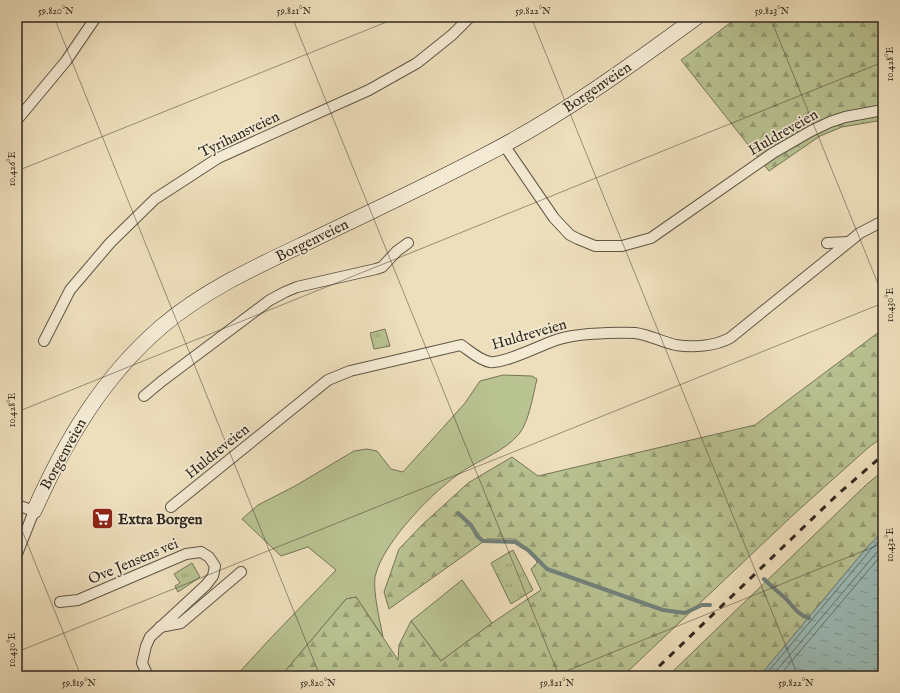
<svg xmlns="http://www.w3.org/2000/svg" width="900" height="693" font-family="'IM FELL English',serif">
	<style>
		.grass { fill: #b9c291; stroke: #757558 }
		.forest { fill: url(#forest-firs); stroke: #757558 }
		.park { fill: url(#park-tufts); stroke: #757558 }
		.water { fill: url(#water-ripples); stroke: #71807a }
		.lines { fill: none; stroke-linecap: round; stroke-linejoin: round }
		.shore { stroke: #66726a; stroke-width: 1 }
		.stream { stroke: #71807a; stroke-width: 4 }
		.street-casing { stroke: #605646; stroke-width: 12 }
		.secondary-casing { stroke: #31281e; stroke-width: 16 }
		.street { stroke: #f4ead3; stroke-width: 10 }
		.secondary { stroke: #f4ead3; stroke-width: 15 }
		.rail { stroke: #31281e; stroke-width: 3; stroke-dasharray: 7 7; stroke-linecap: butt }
		.ticks { fill: none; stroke: #31281e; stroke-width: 1; stroke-opacity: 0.45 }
		.labels { text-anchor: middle; stroke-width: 3.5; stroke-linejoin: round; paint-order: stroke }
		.street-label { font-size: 15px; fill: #31281e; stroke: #f4ead3 }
		.poi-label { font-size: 15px; font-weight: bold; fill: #31281e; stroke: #f4ead3; text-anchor: start }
		.neatline { fill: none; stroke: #31281e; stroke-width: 1.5 }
		.ticks-label { font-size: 10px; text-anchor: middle; fill: #31281e }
	</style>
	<defs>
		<pattern id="forest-firs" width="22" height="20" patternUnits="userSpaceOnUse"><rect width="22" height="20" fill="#b9c291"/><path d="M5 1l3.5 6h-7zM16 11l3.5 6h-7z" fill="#979e76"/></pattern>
		<pattern id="park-tufts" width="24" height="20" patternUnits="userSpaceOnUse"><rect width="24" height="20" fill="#b9c291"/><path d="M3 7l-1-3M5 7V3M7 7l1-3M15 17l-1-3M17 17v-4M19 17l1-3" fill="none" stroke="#979e76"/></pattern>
		<pattern id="water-ripples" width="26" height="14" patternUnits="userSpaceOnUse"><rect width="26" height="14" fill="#9bbbb7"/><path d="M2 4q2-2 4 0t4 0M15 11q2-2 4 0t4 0" fill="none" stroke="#7f9894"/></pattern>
	</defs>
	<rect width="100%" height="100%" fill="#eedfbc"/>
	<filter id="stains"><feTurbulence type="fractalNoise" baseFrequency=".005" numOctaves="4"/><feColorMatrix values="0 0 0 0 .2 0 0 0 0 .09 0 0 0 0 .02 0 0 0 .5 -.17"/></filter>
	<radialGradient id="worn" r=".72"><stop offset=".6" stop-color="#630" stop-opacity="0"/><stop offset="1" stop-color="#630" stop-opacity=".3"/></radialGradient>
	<g class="grass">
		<path d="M503 375 532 376 537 379C533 395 529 422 519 434 505 451 481 459 463 471 435 489 382 543 375 577 373 593 380 621 383 637L356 597 346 599 281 676H236L268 641 336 570 308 547 281 556 242 519 258 505 295 486 354 451 367 449 377 451 391 469 403 472 465 403 480 381Z"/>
		<path d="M462 580 492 623 441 661 411 621Z"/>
	</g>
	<g class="forest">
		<path d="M738 17H883V120L842 127 820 136 769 171 681 60Z"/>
		<path d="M883 329V437L869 447 793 515 623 676H281L346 599 356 597 398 660 399 645 411 621 441 661 492 623 541 590 531 569 537 563 534 554 515 539H487L389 609 384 592 399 549 422 525 468 483 512 457 538 476 755 425Z"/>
		<path d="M883 471V532L869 545 763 672 762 676H668L867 484Z"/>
	</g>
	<g class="park">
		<path d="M385 329 390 346 374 349 370 333Z"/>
		<path d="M513 550 533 590 511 604 491 563Z"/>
		<path d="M192 563 200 577 178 592 175 586 180 583 174 574Z"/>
	</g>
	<path class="water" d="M883 532V676H762L763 672 869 545Z"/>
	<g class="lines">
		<g class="shore">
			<path d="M766 676 767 673 872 548 883 538"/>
			<path d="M772 676 883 545"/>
			<path d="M779 676 883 553"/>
		</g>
		<g class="stream">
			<path d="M458 513 471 525 478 537 483 541 515 542 528 550 547 569 663 610 685 613 702 605H710"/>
			<path d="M764 579C771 586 777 591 784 597 792 604 797 615 809 618"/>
		</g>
		<defs>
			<g id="street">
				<path d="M17 120 66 61 96 17"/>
				<path d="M504 145 554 218 570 235 578 239 595 246H622L651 238 773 153 811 131 830 122 845 117 883 110"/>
				<path d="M827 243 848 242"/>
				<path d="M44 341 70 290 110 243 155 199 218 158 369 90 417 63 452 35 470 17"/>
				<path d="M144 396 162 381 270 300 285 292 297 287 376 269 382 267 397 251 408 243"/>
				<path d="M17 505 34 511 17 554"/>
				<path d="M171 507 328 380 350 371 461 345C470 351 479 360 490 362 504 364 541 345 556 340 567 336 578 335 589 334 604 333 620 332 635 333 650 335 662 342 676 345 693 348 715 346 730 338L860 233 883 221"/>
				<path d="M60 602 78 600 186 554 201 552 209 557 215 566 213 576 206 585 150 637 146 646 142 663 148 676"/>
				<path d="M160 627 181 623 241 572"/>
			</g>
			<path id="secondary" d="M34 511C65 441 103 377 161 327 203 291 255 267 304 244 365 214 427 186 487 154 561 116 630 66 697 17"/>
		</defs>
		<use href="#street" class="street-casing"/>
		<use href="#secondary" class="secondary-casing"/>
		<use href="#street" class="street"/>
		<use href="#secondary" class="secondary"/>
		<path class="rail" d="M649 676 837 495 883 455"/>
	</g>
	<path class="ticks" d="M54 17 320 676M292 17 559 676M531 17 798 676M770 17 883 296M17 171 399 17M17 412 883 62M17 518 81 676M17 652 883 303M554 676 883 543"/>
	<defs>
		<symbol id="supermarket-square" viewBox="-11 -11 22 22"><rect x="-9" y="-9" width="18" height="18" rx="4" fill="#8f2418" stroke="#f4ead3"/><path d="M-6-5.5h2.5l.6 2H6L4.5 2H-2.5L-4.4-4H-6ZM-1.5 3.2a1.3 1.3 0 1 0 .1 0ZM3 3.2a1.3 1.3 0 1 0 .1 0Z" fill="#fff"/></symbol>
	</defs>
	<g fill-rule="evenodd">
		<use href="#supermarket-square" x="90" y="506" width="25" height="25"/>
	</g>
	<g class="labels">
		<g class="street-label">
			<text transform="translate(597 87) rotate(-34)" y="5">Borgenveien</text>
			<text transform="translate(783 132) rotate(-30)" y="5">Huldreveien</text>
			<text transform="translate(239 134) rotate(-26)" y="5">Tyrihansveien</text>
			<text transform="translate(312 240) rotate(-26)" y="5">Borgenveien</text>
			<text transform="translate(529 334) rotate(-16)" y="5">Huldreveien</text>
			<text transform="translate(217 451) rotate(-39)" y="5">Huldreveien</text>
			<text transform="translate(63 454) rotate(-61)" y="5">Borgenveien</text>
			<text transform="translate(133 561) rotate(-23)" y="5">Ove Jensens vei</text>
		</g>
		<g class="poi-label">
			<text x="118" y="524">Extra Borgen</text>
		</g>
	</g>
	<rect width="900" height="693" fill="none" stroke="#eedfbc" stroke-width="44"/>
	<rect x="22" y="22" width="856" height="649" class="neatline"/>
	<g class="ticks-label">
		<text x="56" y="14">59.820°N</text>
		<text x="294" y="14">59.821°N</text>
		<text x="533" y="14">59.822°N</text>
		<text x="772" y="14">59.823°N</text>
		<text transform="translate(889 64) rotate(-90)" y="4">10.428°E</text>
		<text transform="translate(11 169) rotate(-90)" y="4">10.426°E</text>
		<text transform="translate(889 305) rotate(-90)" y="4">10.430°E</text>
		<text transform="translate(11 410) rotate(-90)" y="4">10.428°E</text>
		<text transform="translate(889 545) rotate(-90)" y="4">10.432°E</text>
		<text transform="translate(11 650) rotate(-90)" y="4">10.430°E</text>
		<text x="79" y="686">59.819°N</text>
		<text x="318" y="686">59.820°N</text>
		<text x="557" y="686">59.821°N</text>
		<text x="796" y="686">59.822°N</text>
	</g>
	<rect width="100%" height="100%" filter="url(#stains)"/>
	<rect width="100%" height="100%" fill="url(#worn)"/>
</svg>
